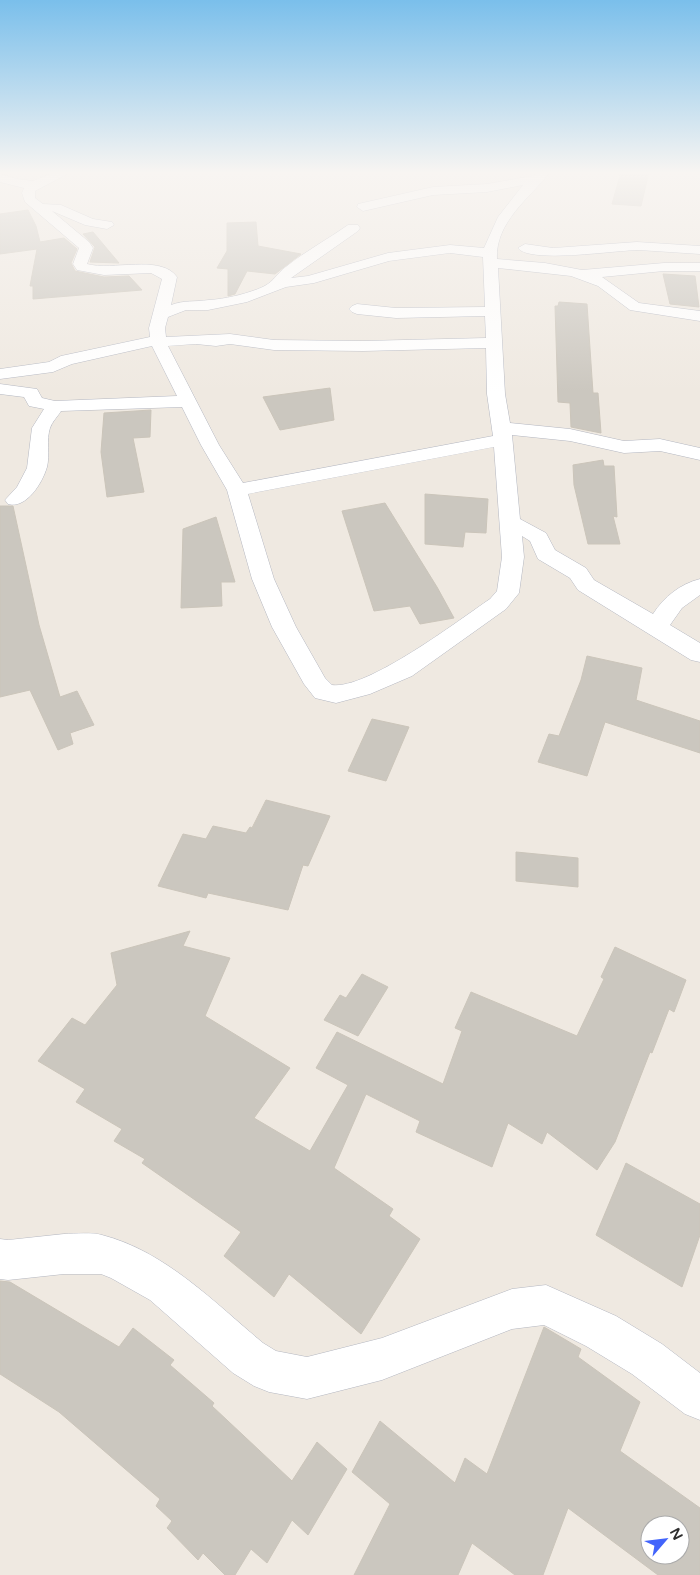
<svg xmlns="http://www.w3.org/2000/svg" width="700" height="1575" font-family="'Varela Round',sans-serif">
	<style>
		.building { fill: #cbc7bf; stroke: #cbc5ba; fill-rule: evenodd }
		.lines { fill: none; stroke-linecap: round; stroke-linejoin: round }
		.street-casing { stroke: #b4b7c1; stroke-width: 1 }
		.street { fill: #fff; fill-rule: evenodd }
	</style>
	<rect width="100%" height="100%" fill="#efe9e1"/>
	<g class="building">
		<path d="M621 172H649L641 206 612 204Z"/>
		<path d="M28 210 36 226 40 242 64 238 77 249 71 263 75 271 104 277 129 276 142 290 33 299V286H30L37 249 0 254V214Z"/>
		<path d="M256 222 258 246 301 254 275 274 247 271 235 294 228 296V269L217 268 227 251V223Z"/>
		<path d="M93 232 119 263 90 262 95 247 83 234Z"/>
		<path d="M663 274 695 276 699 307 670 304Z"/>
		<path d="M559 302 587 304 593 393H598L601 433 571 427 570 403 558 402 555 306H558Z"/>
		<path d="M330 388 334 420 280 430 263 397Z"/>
		<path d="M151 410 150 437 133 438 144 492 107 497 101 452 104 413Z"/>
		<path d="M603 460 604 466H614L617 517 613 516 620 544H588L574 485 573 465Z"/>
		<path d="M425 494 488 499 486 533 465 532 463 547 425 544Z"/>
		<path d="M385 503 437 587 454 618 420 624 410 606 374 611 342 511Z"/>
		<path d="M0 506H13L39 625 60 697 77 691 94 725 70 733 73 744 58 750 30 690 0 697Z"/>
		<path d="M216 517 235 582H221L222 606 181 608 183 529Z"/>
		<path d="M587 656 642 668 636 700 700 721V753L605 722 587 776 538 762 549 734 559 736 581 680Z"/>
		<path d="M372 719 409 727 386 781 348 771Z"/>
		<path d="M266 800 330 816 308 866 303 865 288 910 208 893 206 898 158 886 183 834 206 839 213 826 246 833 250 827 252 828Z"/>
		<path d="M516 852 578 858V887L516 881Z"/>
		<path d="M190 931 183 946 230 958 205 1016 290 1068 254 1118 310 1151 348 1085 316 1068 337 1032 443 1084 462 1031 455 1028 471 992 577 1036 604 979 601 977 615 947 686 980 674 1012 669 1009 652 1053 650 1052 615 1142 597 1170 547 1132 542 1144 508 1123 492 1167 416 1132 420 1121 366 1094 334 1168 393 1209 389 1216 420 1239 361 1334 289 1274 274 1297 224 1256 241 1232 142 1163 145 1159 114 1141 122 1129 76 1102 85 1089 38 1061 72 1018 85 1025 117 985 111 953Z"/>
		<path d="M362 974 388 987 358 1036 324 1020 340 995 346 998Z"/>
		<path d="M626 1163 700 1204V1235L682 1287 596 1235Z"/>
		<path d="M0 1281 10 1282 119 1347 133 1328 174 1360 170 1365 214 1403 212 1406 292 1481 317 1442 347 1469 308 1535 292 1520 267 1563 251 1549 235 1575H225L203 1553 198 1560 167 1528 172 1521 156 1506 160 1499 59 1412 0 1374Z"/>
		<path d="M544 1327 581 1349 578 1357 640 1402 620 1451 700 1508V1575H658L568 1508 543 1575H515L472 1543 458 1575H354L390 1504 352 1472 380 1421 455 1483 465 1458 487 1474ZM650 1525H680V1555H650Z"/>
	</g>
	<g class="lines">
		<defs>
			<g id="street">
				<path d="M55 172H71L35 191V198L43 204 61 205 93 219 112 222 114 225 107 229 85 225 52 211 89 242 93 248 87 264C112 271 161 254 177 277L171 305C184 300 195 302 209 300 225 299 242 295 258 289 274 283 274 276 287 266 306 251 328 239 348 225H358L360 228 358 231 291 278 308 276 388 253 450 245 484 248 498 217 523 185 487 192 433 195 363 211 357 207 358 204 433 187 487 184 533 176 537 172H550C530 198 495 222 497 259L545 263 582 270 664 263H700V271H664L602 277 639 303 700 311V321L630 310 598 286 571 276 498 268 505 394 510 423 570 429 624 441 660 439 700 448V460L660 451 624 453 570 441 512 435 520 519 546 533 555 550 586 568 594 580 653 614C664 597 680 584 700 579V595L682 608 670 625 700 643V662L691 660 578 590 570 578 538 559 530 541 522 536 524 557 519 593 506 609 412 676 370 694 336 703 315 698 304 684 272 627 252 579 227 490 201 445 182 407 61 411C58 416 52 422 50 428 46 440 50 455 47 467 42 484 26 509 8 504L5 500 17 487 27 468 32 428 44 409 29 406 24 397 0 394V384L37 389 42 398 55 401 177 396 152 346 72 364 53 372 0 379V369L49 362 61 356 150 337 149 328 162 279 151 273 104 275 77 270 73 264 79 248 25 202 22 193 24 188 0 182V174L17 179 33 181ZM450 253 483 257 485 307 396 308 357 304 352 306 349 309 352 312 357 314 396 318 485 316 486 338 363 341 274 340 230 334 166 337 165 328 168 317 186 310H208L247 302 286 287 314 283 389 261ZM196 344 216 346 230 344 274 350 363 351 486 348 487 394 493 436 243 483 219 445 168 346ZM494 447 502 557 497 591 490 599C459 620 367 690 332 685L325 678 296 627 274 579 248 494Z"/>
				<path d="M637 242 700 246V254C680 253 659 251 639 250 617 250 530 264 518 248L525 244 553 248Z"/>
				<path d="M64 1234C76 1234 91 1232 102 1235 165 1251 215 1303 263 1343L276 1351 307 1357 382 1338 512 1289 546 1285 616 1316 662 1344 700 1373V1420L685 1414 632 1374 586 1346 544 1325 512 1329 382 1380 307 1399 269 1392 254 1386 233 1373 150 1300 111 1278 101 1274H64L8 1280 0 1279V1239L8 1240Z"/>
			</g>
		</defs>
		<use href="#street" class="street-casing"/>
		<use href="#street" class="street"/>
	</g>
	<linearGradient id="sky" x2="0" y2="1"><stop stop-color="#7abfeb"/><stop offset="0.44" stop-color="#f8f5f2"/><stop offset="1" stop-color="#f8f5f2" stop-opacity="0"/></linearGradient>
	<rect width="700" height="392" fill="url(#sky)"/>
	<g transform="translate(665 1540) rotate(62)"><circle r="24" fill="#ffffff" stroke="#ababab"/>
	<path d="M0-4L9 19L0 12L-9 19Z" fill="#4264fb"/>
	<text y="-8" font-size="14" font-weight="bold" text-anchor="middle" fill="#2e2e2e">N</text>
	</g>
</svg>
